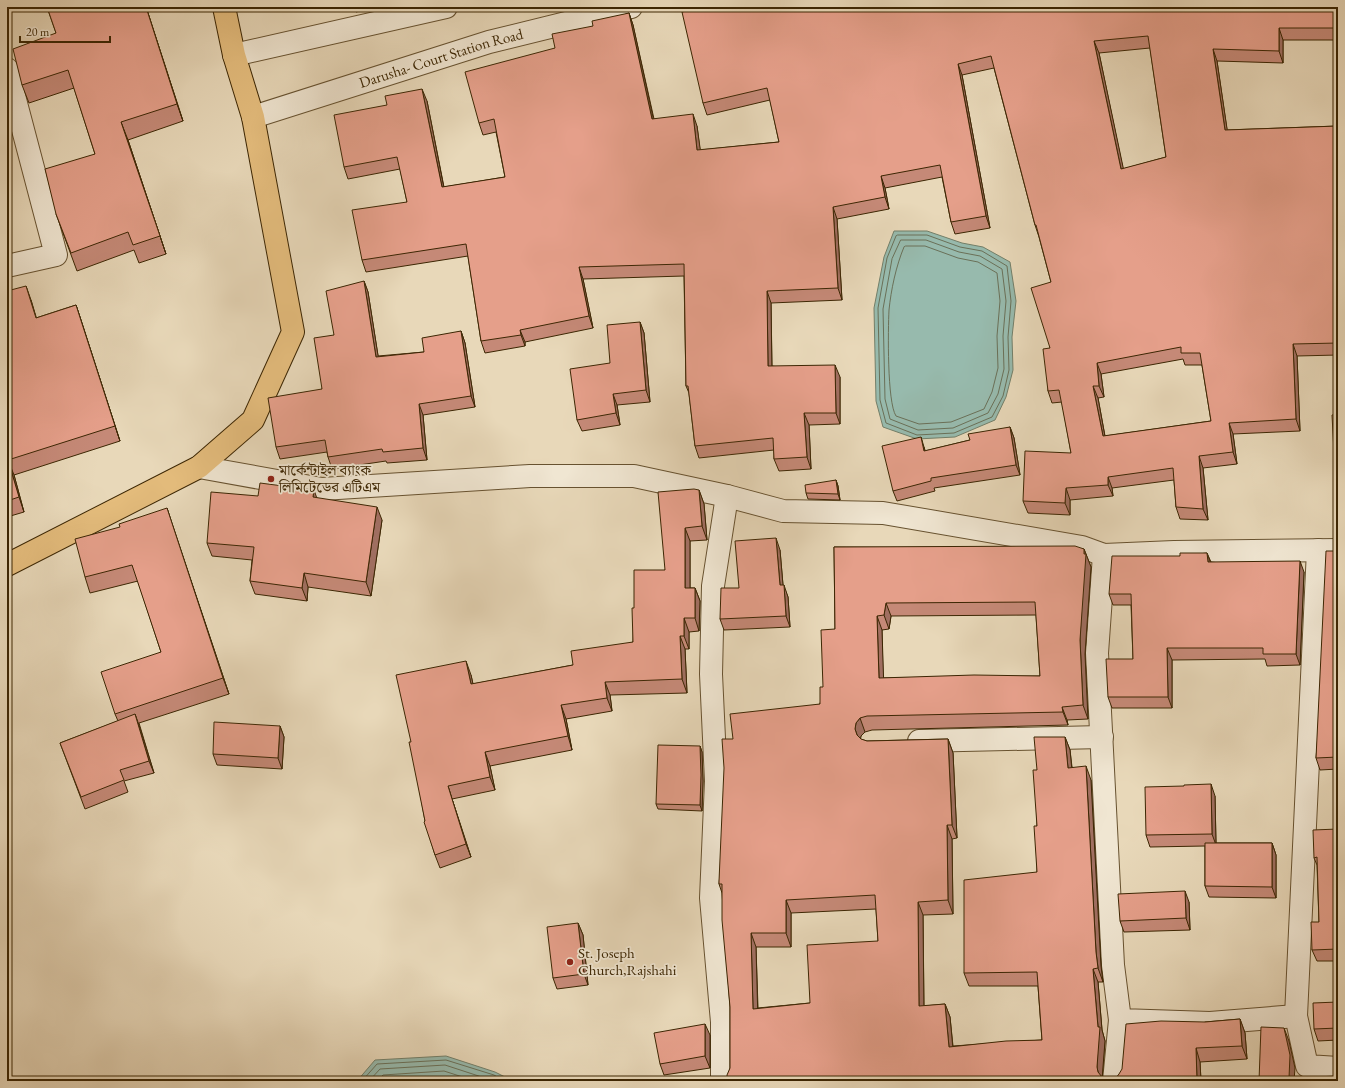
<svg xmlns="http://www.w3.org/2000/svg" width="1345" height="1088" font-family="'EB Garamond','Noto Serif Bengali',serif">
	<style>
		.water { fill: #97baad; stroke: #737f69 }
		.lines { fill: none; stroke-linecap: round; stroke-linejoin: round }
		.shore { stroke: #6a7058; stroke-width: 1 }
		.minor-casing { stroke: #675230; stroke-width: 24 }
		.highway-casing { stroke: #3c2603; stroke-width: 24 }
		.minor { stroke: #f0e6d2; stroke-width: 22 }
		.highway { stroke: #e4bc7c; stroke-width: 22 }
		.wall { fill: #c58977; stroke: #3c2603; fill-rule: evenodd }
		.shaded-wall { fill: #a06f61; stroke: #3c2603 }
		.building { fill: #e59f8a; stroke: #3c2603; fill-rule: evenodd }
		.poi-dot { fill: #8f2418; stroke: #f0e6d2; stroke-width: 1.5 }
		.labels { text-anchor: middle; stroke-width: 3.5; stroke-linejoin: round; paint-order: stroke }
		.street-label { font-size: 15px; fill: #3c2603; stroke: #f0e6d2 }
		.poi-label { font-size: 15px; fill: #3c2603; stroke: #f0e6d2; text-anchor: start }
	</style>
	<rect width="100%" height="100%" fill="#e8d8b9"/>
	<filter id="stains"><feTurbulence type="fractalNoise" baseFrequency=".005" numOctaves="4"/><feColorMatrix values="0 0 0 0 .2 0 0 0 0 .09 0 0 0 0 .02 0 0 0 .5 -.17"/></filter>
	<radialGradient id="worn" r=".72"><stop offset=".6" stop-color="#630" stop-opacity="0"/><stop offset="1" stop-color="#630" stop-opacity=".3"/></radialGradient>
	<g class="water">
		<path d="M894 231H927L962 243 983 247 1010 262 1016 301 1012 337 1013 370 1006 397 995 420 955 437 917 439 883 427 876 401 874 308 884 257Z"/>
		<path d="M446 1056 495 1072 513 1081H357L375 1060Z"/>
	</g>
	<g class="lines">
		<g class="shore">
			<path d="M898 235H927L960 247 982 251 1007 266 1011 301 1008 337 1009 370 1003 396 992 417 954 433 917 435 886 423 880 400 878 308 887 258 896 236Z"/>
			<path d="M901 240H926L959 252 980 256 1002 269 1006 301 1003 336 1004 369 998 394 988 413 953 428 918 430 890 419 885 399 883 309 892 259Z"/>
			<path d="M906 246H925L958 258 978 262 997 273 1000 301 997 336 998 368 992 392 984 409 951 422 919 424 896 416C887 402 888 329 889 310 891 290 896 266 904 247Z"/>
			<path d="M362 1081 377 1064 446 1060 494 1075 504 1081"/>
			<path d="M369 1081 380 1069 445 1065 494 1081"/>
			<path d="M377 1081 383 1075 444 1071 475 1081"/>
		</g>
		<defs>
			<g id="minor">
				<path d="M234 55 446 7"/>
				<path d="M7 69 56 255 7 266"/>
				<path id="s1" d="M253 117 489 42 631 7"/>
				<path d="M199 467 322 489 530 476H634L727 496 783 511 883 513 1082 547 1104 555 1174 552 1338 550"/>
				<path d="M1318 550 1296 1016 1307 1066 1338 1068"/>
				<path d="M1104 555 1097 653 1113 965 1120 1020 1210 1023 1296 1016"/>
				<path d="M919 741 1102 737"/>
				<path d="M722 1081V1022L711 898 716 781 711 674 713 586 727 496"/>
				<path d="M1114 1081 1120 1020"/>
			</g>
			<path id="highway" d="M7 565 199 467 253 420 293 332 253 117 234 55 224 7"/>
		</defs>
		<use href="#minor" class="minor-casing"/>
		<use href="#highway" class="highway-casing"/>
		<use href="#minor" class="minor"/>
		<use href="#highway" class="highway"/>
	</g>
	<g class="wall">
		<path d="M47 7H146L183 121 128 140 166 254 139 263 134 250 77 271 56 214 95 154 74 88 29 103 22 85 56 33Z"/>
		<path d="M354 7H375L356 12Z"/>
		<path d="M717 7 718 11 1338 7V40H1283V63L1217 61 1227 130 1338 126V355L1297 356 1300 431 1233 434 1237 464 1203 468 1208 520 1180 519 1176 507 1174 480 1112 488 1113 496 1070 500V515L1028 513 1023 501 1071 453 1062 402 1052 403 1048 391 1050 348 1051 282 1039 237 1035 225 994 68 962 75 990 228 955 234 951 222 942 177 885 188 889 209 837 219 842 300 771 303 772 366 840 377V424L809 425 811 469 779 471 774 459V450L699 458 695 446 689 393 686 386 684 276 583 279 593 328 525 342V346L485 353 481 341 468 256 366 272 362 260 407 202 400 169 348 179 344 167 427 101 444 187 505 177 496 132 483 135 479 123 555 48 593 26 629 13 633 25 654 119 697 126 700 150 779 142 770 100 707 115 703 103ZM1150 48 1166 157 1123 169 1099 53ZM1183 359 1185 365H1202L1211 421 1105 436 1098 398 1104 397 1101 374Z"/>
		<path d="M364 281 368 292 378 356 424 352 461 331 465 343 475 407 423 415 427 460 387 463 386 461 332 469 328 457 327 452 280 459 276 447 322 389 334 335Z"/>
		<path d="M7 291 31 300 36 318 76 305 120 441 14 475 24 512 7 517Z"/>
		<path d="M640 322 644 333 650 402 617 405 620 425 582 431 577 420 610 363Z"/>
		<path d="M1010 427 1014 438 1020 475 934 488 935 491 897 501 893 491 924 447 925 451 970 440Z"/>
		<path d="M836 480 838 486 840 500 808 499 806 493Z"/>
		<path d="M699 490 704 504 707 540 690 541V588H695L700 601 699 631 689 632V649H685L687 693 610 695 612 711 566 719 572 750 490 766 495 790 452 799 471 857 440 868 435 855 425 821 411 742 471 675 473 684 573 665 633 642 634 608 665 570Z"/>
		<path d="M258 496 317 498 382 520 371 596 308 587 307 601 255 594 250 581 252 560 212 556 207 543Z"/>
		<path d="M172 524 229 694 139 723 154 773 124 781 128 792 85 809 60 743 118 721 115 714 161 652 138 581 90 593 85 577Z"/>
		<path d="M834 547 1084 549 1091 567 1085 654 1088 719 1067 720 1068 725 872 730 865 732 861 736 860 739 867 741 948 739 953 753 957 838 952 839 953 914 923 915 924 1006 945 1004 950 1017 953 1046 1042 1040 1038 986H969L964 973 1037 872V770L1065 737 1070 750 1072 767 1091 780 1101 966 1103 982H1098L1102 1030 1105 1041 1102 1078 1108 1080 1115 1079 1205 1022 1240 1019 1245 1033 1247 1059 1200 1062 1201 1081H727L730 1068V1007L722 893 719 884 733 739 820 704 835 629ZM1036 615 1040 676 883 678 882 630 889 629 891 616ZM876 909 878 941 810 1003 758 1008 756 947H791V913Z"/>
		<path d="M1338 549V769L1320 770 1316 758 1334 551Z"/>
		<path d="M780 550 783 585 788 597 790 627 724 630 720 619 739 588Z"/>
		<path d="M1207 553 1211 562 1304 572 1300 665 1267 666 1265 659 1172 660V708H1112L1108 697 1133 659 1131 605H1113L1109 594 1180 556Z"/>
		<path d="M280 726 284 737 282 769 217 765 213 754Z"/>
		<path d="M700 746 702 752 703 781 702 811 658 809 656 804Z"/>
		<path d="M1215 796 1216 843H1272L1276 855V898L1209 897 1205 886V846L1150 847 1146 835Z"/>
		<path d="M1338 829V961H1317L1312 950 1319 922 1317 865 1314 858Z"/>
		<path d="M1189 902 1190 930 1124 932 1120 921Z"/>
		<path d="M578 923 583 935 588 985 557 989 553 978Z"/>
		<path d="M1338 1002V1040L1318 1041 1314 1029Z"/>
		<path d="M710 1035V1068L664 1075 660 1064Z"/>
	</g>
	<g class="shaded-wall">
		<path d="M146 7 183 121 177 104Z"/>
		<path d="M629 13 633 25 656 131 652 119Z"/>
		<path d="M1279 28 1283 40V63L1279 51Z"/>
		<path d="M1094 41 1099 53 1126 181 1121 169Z"/>
		<path d="M1213 49 1217 61 1229 142 1225 130Z"/>
		<path d="M958 64 962 75 990 228 986 216Z"/>
		<path d="M422 89 427 101 446 199 442 187Z"/>
		<path d="M693 114 697 126 702 162 697 150Z"/>
		<path d="M121 122 128 140 166 254 160 236Z"/>
		<path d="M881 176 885 188 889 209 885 197Z"/>
		<path d="M833 207 837 219 842 300 838 288Z"/>
		<path d="M579 267 583 279 593 328 589 316Z"/>
		<path d="M364 281 368 292 380 368 376 357Z"/>
		<path d="M26 286 31 300 41 333 36 318Z"/>
		<path d="M767 291 771 303 772 377 768 366Z"/>
		<path d="M76 305 81 320 120 441 115 426Z"/>
		<path d="M640 322 644 333 650 402 646 390Z"/>
		<path d="M520 330 525 342V346L521 335Z"/>
		<path d="M461 331 465 343 475 407 471 396Z"/>
		<path d="M1293 344 1297 356 1300 431 1296 419Z"/>
		<path d="M1097 363 1101 374 1104 397 1099 386Z"/>
		<path d="M835 365 840 377V424L836 413Z"/>
		<path d="M1093 386 1098 398 1107 448 1103 436Z"/>
		<path d="M613 394 617 405 620 425 616 413Z"/>
		<path d="M419 404 423 415 427 460 423 448Z"/>
		<path d="M804 413 809 425 811 469 807 457Z"/>
		<path d="M1229 423 1233 434 1237 464 1233 452Z"/>
		<path d="M1010 427 1014 438 1020 475 1016 465Z"/>
		<path d="M921 437 924 447 928 461 924 451Z"/>
		<path d="M1199 456 1203 468 1208 520 1203 509Z"/>
		<path d="M8 460 14 475 24 512 19 497Z"/>
		<path d="M1108 477 1112 488 1113 496 1108 485Z"/>
		<path d="M836 480 838 486 840 500 838 494Z"/>
		<path d="M1066 488 1070 500V515L1065 503Z"/>
		<path d="M314 490 319 504 313 497Z"/>
		<path d="M699 490 704 504 707 540 702 526Z"/>
		<path d="M377 507 382 520 371 596 366 582Z"/>
		<path d="M167 508 172 524 229 694 223 678Z"/>
		<path d="M685 528 690 541V602L685 588Z"/>
		<path d="M776 538 780 550 784 597 780 585Z"/>
		<path d="M1084 549 1091 567 1085 654 1088 719 1083 705 1080 640Z"/>
		<path d="M1207 553 1211 564 1208 562Z"/>
		<path d="M1300 561 1304 572 1300 665 1296 654Z"/>
		<path d="M304 573 308 587 307 601 302 588Z"/>
		<path d="M784 585 788 597 790 627 786 616Z"/>
		<path d="M695 588 700 601 699 631 695 618Z"/>
		<path d="M886 603 891 616 889 629 884 615Z"/>
		<path d="M877 616 882 630 884 692 879 678Z"/>
		<path d="M684 618 689 632V649L684 636Z"/>
		<path d="M680 636 685 649 687 693 682 679Z"/>
		<path d="M1167 648 1172 660V708L1168 697Z"/>
		<path d="M466 661 471 675 476 698 471 684Z"/>
		<path d="M605 682 610 695 612 711 607 698Z"/>
		<path d="M561 705 566 719 572 750 568 736Z"/>
		<path d="M1062 707 1067 720 1068 725 1063 712Z"/>
		<path d="M135 714 139 725 154 773 149 761Z"/>
		<path d="M860 718 865 732 861 736 860 743 855 729 856 723Z"/>
		<path d="M280 726 284 737 282 769 278 758Z"/>
		<path d="M1065 737 1070 750 1073 781 1068 768Z"/>
		<path d="M948 739 953 753 957 838 952 825Z"/>
		<path d="M700 746 702 752 703 781 702 811 700 805Z"/>
		<path d="M485 752 490 766 495 790 490 777Z"/>
		<path d="M1086 766 1091 780 1101 966 1103 982 1098 968 1096 952Z"/>
		<path d="M1211 784 1215 796 1216 845 1212 834Z"/>
		<path d="M448 786 452 799 471 857 466 844Z"/>
		<path d="M947 825 952 839 953 914 948 900Z"/>
		<path d="M1272 843 1276 855V898L1272 887Z"/>
		<path d="M1185 891 1189 902 1190 930 1186 918Z"/>
		<path d="M786 900 791 913V947L786 933Z"/>
		<path d="M918 902 923 915 924 1020 919 1006Z"/>
		<path d="M578 923 583 935 588 985 584 974Z"/>
		<path d="M751 933 756 947 758 1022 753 1009Z"/>
		<path d="M1093 969 1098 982 1102 1030 1105 1041 1102 1080 1098 1072 1097 1067 1098 1027Z"/>
		<path d="M945 1004 950 1017 954 1060 949 1047Z"/>
		<path d="M1240 1019 1245 1033 1247 1059 1242 1046Z"/>
		<path d="M705 1024 710 1035V1068L705 1056Z"/>
		<path d="M1284 1028 1289 1041 1295 1068 1294 1081 1289 1078Z"/>
		<path d="M1196 1048 1200 1062 1201 1081H1197Z"/>
	</g>
	<g class="building">
		<path d="M47 7H146L177 104 121 122 160 236 133 245 128 232 71 253 56 214 45 169 95 154 68 70 22 85 13 49 56 33Z"/>
		<path d="M703 7H717V11L734 7H1338V28H1279V51L1213 49 1225 130 1338 126V269H1337L1338 286V343L1293 344 1296 419 1229 423 1233 452 1199 456 1203 509 1176 507 1173 468 1108 477V485L1066 488 1065 503 1023 501 1025 451 1071 453 1059 390 1048 391 1043 349 1050 348 1031 288 1051 282 1036 225H1035L991 56 958 64 986 216 951 222 940 165 881 176 885 197 833 207 838 288 767 291 768 366 835 365 836 413H804L807 457 774 459 773 438 695 446 688 386H686L684 264 579 267 589 316 520 330 521 335 481 341 466 244 362 260 352 210 407 202 397 157 344 167 334 115 387 105 385 96 422 89 442 187 505 177 494 119 479 123 465 72 555 48 552 34 593 26 592 21 629 13 652 119 693 114 697 150 779 142 767 88 703 103 682 12ZM1148 36 1166 157 1121 169 1094 41ZM1181 347V353H1200L1211 421 1103 436 1093 386H1099L1097 363Z"/>
		<path d="M364 281 376 357 424 352 422 338 461 331 471 396 419 404 423 448 383 452 382 449 328 457 325 440 276 447 268 398 322 389 314 338 334 335 326 291Z"/>
		<path d="M26 286 36 318 76 305 115 426 8 460 19 497 7 501V291Z"/>
		<path d="M640 322 646 390 613 394 616 413 577 420 570 369 610 363 607 325Z"/>
		<path d="M1338 414V527L1332 415Z"/>
		<path d="M1010 427 1016 465 931 478V481L893 491 882 446 921 437 924 451 970 440 968 434Z"/>
		<path d="M836 480 838 494 806 493 805 485Z"/>
		<path d="M260 483 314 490 313 497 377 507 366 582 304 573 302 588 250 581 254 547 207 543 211 492 258 496Z"/>
		<path d="M694 489 699 490 702 526 685 528V588H695V618H684V636H680L682 679 605 682 607 698 561 705 568 736 485 752 490 777 448 786 466 844 435 855 424 822 425 821 409 742H411L396 675 466 661 471 684 573 665 571 651 633 642 632 608H634V570H665L658 492Z"/>
		<path d="M167 508 223 678 115 714 101 672 161 652 132 565 85 577 75 539 120 527 119 524Z"/>
		<path d="M776 538 780 585H784L786 616 720 619 721 588H739L735 541Z"/>
		<path d="M1075 546 1084 549V554H1086L1080 640 1083 705 1062 707 1063 712 867 716 860 718 856 723 855 729 857 735 861 739 867 741 948 739 952 825H947L948 900 918 902 919 1006 945 1004 949 1047 1006 1041 1042 1040 1037 972 964 973V880L1037 872 1034 826H1037L1033 770H1037L1034 737H1065L1068 768 1086 766 1096 952 1098 968 1093 969 1098 1027H1100L1097 1067 1098 1072 1102 1077 1108 1080 1115 1079 1119 1074 1122 1069 1126 1024 1161 1021 1205 1022 1240 1019 1242 1046 1196 1048 1197 1081H727V1075L730 1068V1007L722 920V884H719V881L724 768 722 739H733L730 714 820 704V687H823L821 630 835 629 834 547ZM1035 602 1040 676 974 675 879 678 877 616 884 615 886 603ZM875 895 878 941 807 945 810 1003 753 1009 751 933H786V900Z"/>
		<path d="M1338 549V757L1316 758 1326 551H1334Z"/>
		<path d="M1180 553H1207L1208 562 1300 561 1296 654H1263V648H1167L1168 697H1108L1106 659H1133L1131 594H1109L1112 556H1180Z"/>
		<path d="M135 714 149 761 120 770 124 780 81 797 60 743Z"/>
		<path d="M214 722 280 726 278 758 213 754Z"/>
		<path d="M658 745 700 746 701 775 700 805 656 804Z"/>
		<path d="M1211 784 1212 834 1146 835 1145 787 1184 786V785Z"/>
		<path d="M1338 829V949L1312 950 1311 922H1319L1317 857 1314 858 1313 830Z"/>
		<path d="M1205 843H1272V887L1205 886Z"/>
		<path d="M1185 891 1186 918 1120 921 1118 894Z"/>
		<path d="M578 923 584 974 553 978 547 927Z"/>
		<path d="M1338 1002V1028L1314 1029 1313 1003Z"/>
		<path d="M705 1024V1056L660 1064 654 1033Z"/>
		<path d="M1261 1027 1284 1028 1290 1055 1289 1078 1338 1076V1081H1259Z"/>
	</g>
	<g class="poi-dot">
		<circle cx="271" cy="479" r="4"/>
		<circle cx="570" cy="962" r="4"/>
	</g>
	<g class="labels">
		<g class="street-label">
			<text dy="5" stroke="none"><textPath href="#s1" startOffset="197">Darusha- Court Station Road</textPath></text>
		</g>
		<g class="poi-label">
			<text x="279" y="475">মার্কেন্টাইল ব্যাংক<tspan x="279" dy="17">লিমিটেডের এটিএম</tspan></text>
			<text x="578" y="958">St. Joseph<tspan x="578" dy="17">Church,Rajshahi</tspan></text>
		</g>
	</g>
	<rect width="1345" height="1088" fill="none" stroke="#e8d8b9" stroke-width="24"/>
	<rect x="8" y="8" width="1329" height="1072" fill="none" stroke="#3c2603" stroke-width="2"/>
	<rect x="12" y="12" width="1321" height="1064" fill="none" stroke="#3c2603"/>
	<path d="M20 36v6h90v-6" fill="none" stroke="#3c2603" stroke-width="2"/>
	<text x="26" y="36" font-size="12" fill="#3c2603" stroke="#f0e6d2" stroke-width="3" paint-order="stroke">20 m</text>
	<rect width="100%" height="100%" filter="url(#stains)"/>
	<rect width="100%" height="100%" fill="url(#worn)"/>
</svg>
